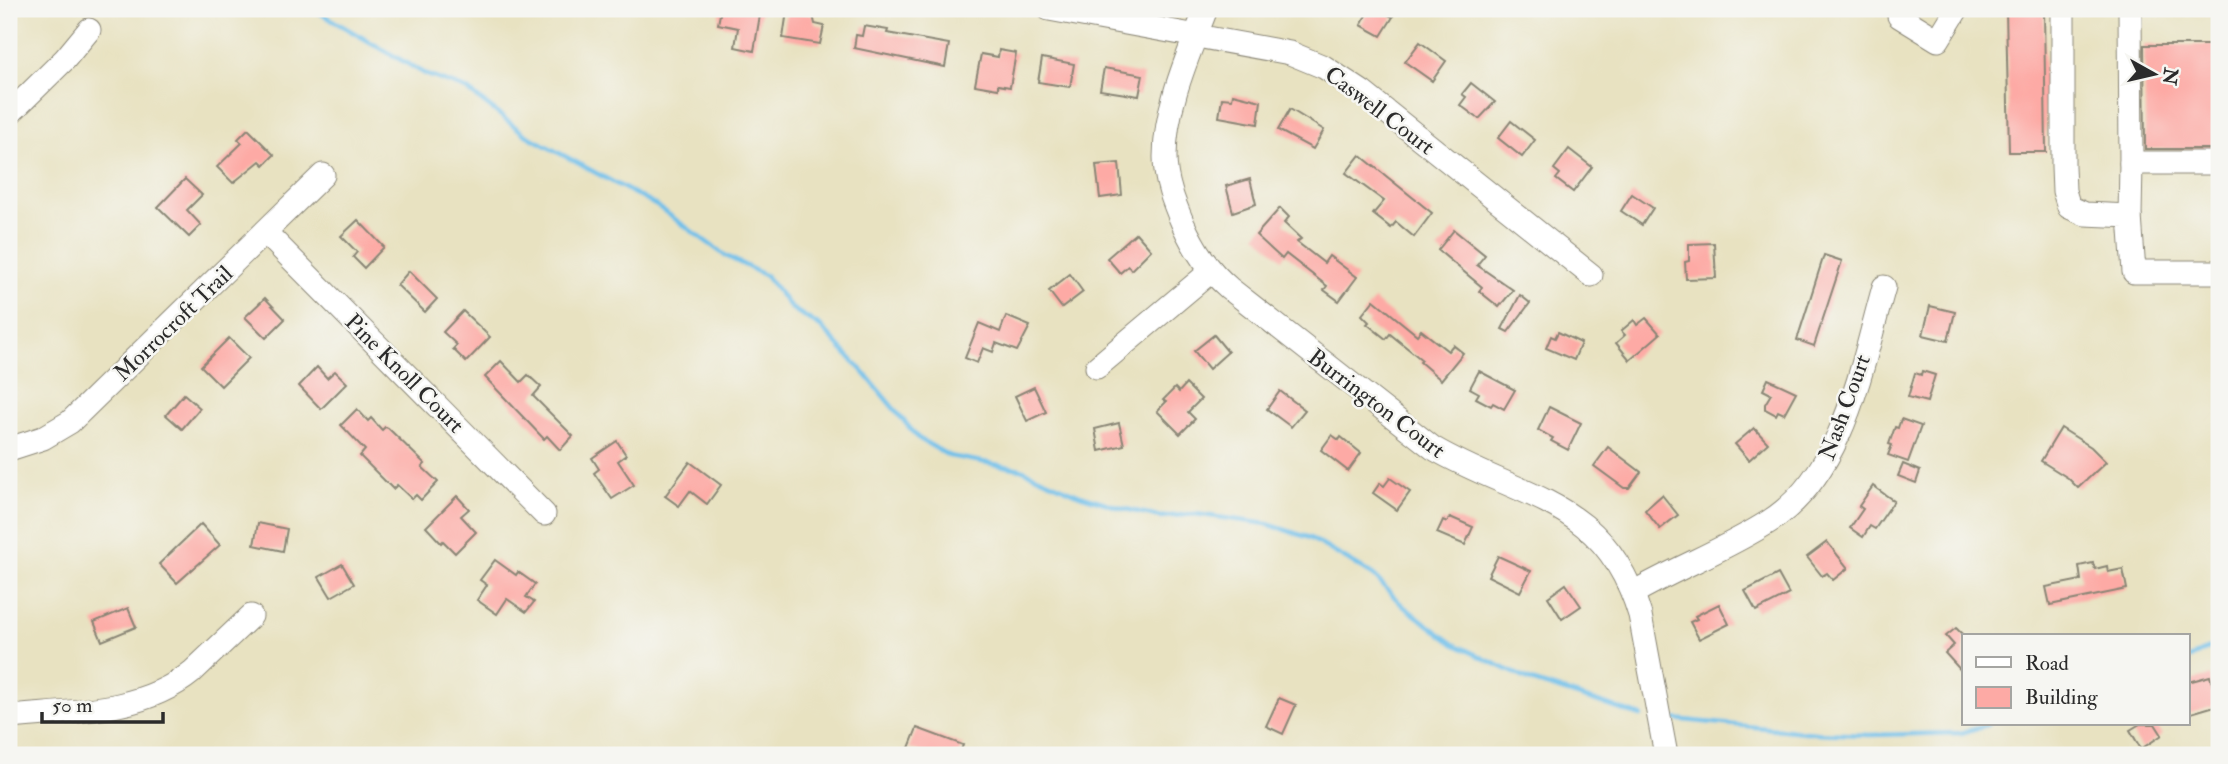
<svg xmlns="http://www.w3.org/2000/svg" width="2228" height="764" font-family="'IM FELL Double Pica',serif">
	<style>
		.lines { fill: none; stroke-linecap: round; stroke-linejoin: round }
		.stream { stroke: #6ebfea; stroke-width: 4.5 }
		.building { fill: #fdaaa5 }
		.minor-casing { stroke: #8a8676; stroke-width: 25 }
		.minor { stroke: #fff; stroke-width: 23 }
		.labels { text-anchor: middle; stroke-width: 5; stroke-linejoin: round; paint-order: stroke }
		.street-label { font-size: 23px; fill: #2b2b2b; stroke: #f6f6f2 }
	</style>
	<rect width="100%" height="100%" fill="#f6f6f2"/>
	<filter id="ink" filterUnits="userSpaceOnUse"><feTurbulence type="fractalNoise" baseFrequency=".0143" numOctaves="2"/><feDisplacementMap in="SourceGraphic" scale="14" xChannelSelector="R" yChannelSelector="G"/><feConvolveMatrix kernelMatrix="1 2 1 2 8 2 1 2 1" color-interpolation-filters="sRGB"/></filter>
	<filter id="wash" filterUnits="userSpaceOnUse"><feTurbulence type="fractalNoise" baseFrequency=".00686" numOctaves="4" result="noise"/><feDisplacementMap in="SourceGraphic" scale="28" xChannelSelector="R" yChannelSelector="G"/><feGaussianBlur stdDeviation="1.57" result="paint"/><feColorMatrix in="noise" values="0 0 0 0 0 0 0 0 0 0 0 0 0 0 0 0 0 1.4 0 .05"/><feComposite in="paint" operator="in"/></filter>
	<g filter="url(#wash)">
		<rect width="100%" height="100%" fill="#e8e2c1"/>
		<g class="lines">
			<g class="stream">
				<path d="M313 9 427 75 466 89 526 135 657 206 726 256 766 276 791 308 821 327 866 375 918 438 949 456 1021 469 1080 495 1121 508 1161 517 1195 514 1267 524 1310 538 1373 575 1403 606 1454 644 1531 681 1641 716"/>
				<path d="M2188 659 2219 643"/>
				<path d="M1673 719 1816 733 1869 735 1961 733 1989 724"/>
			</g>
		</g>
		<g id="blocks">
			<g class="building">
				<path d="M721 9H761L754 51 735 47 738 28 718 24Z"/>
				<path d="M1369 9H1377L1393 17 1381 36 1361 25Z"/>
				<path d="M2006 9H2044L2046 152H2009Z"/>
				<path d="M787 11 813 15 815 24 824 26 820 44 783 38Z"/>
				<path d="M864 26 888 30 887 33 949 44 945 67 854 48 856 35 862 36Z"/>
				<path d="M1420 42 1446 61 1432 81 1405 62Z"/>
				<path d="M2144 45H2219V149H2145Z"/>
				<path d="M999 50 1016 53 1010 87 998 85V89L975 85 981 54 998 57Z"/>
				<path d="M1042 58 1074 64 1070 87 1038 82Z"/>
				<path d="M1104 68 1143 75 1139 96 1100 90Z"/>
				<path d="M1471 83 1495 102 1479 119 1460 105 1466 97 1462 94Z"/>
				<path d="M1233 94 1261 101 1258 124 1219 117 1222 98 1232 99Z"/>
				<path d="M1290 109 1324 130 1313 149 1278 130Z"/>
				<path d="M1511 121 1535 140 1522 157 1498 138Z"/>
				<path d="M248 129 274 155 264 165 260 161 233 183 217 167 242 143 238 139Z"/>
				<path d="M1569 149 1592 167 1573 192 1556 179 1560 174 1554 169Z"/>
				<path d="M1360 155 1432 213 1414 237 1396 222 1391 228 1373 214 1384 201 1346 173Z"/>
				<path d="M1119 163 1122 195 1100 198 1096 165Z"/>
				<path d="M185 179 202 195 187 210 201 225 189 237 158 207Z"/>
				<path d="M1250 179 1256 204 1233 212 1226 186Z"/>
				<path d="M1632 194 1653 208 1642 225 1621 211Z"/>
				<path d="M1280 208 1289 217 1284 223 1301 239 1297 242 1324 263 1329 256 1357 277 1339 301 1324 290 1327 286 1286 254 1282 259 1256 235Z"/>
				<path d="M358 220 384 247 364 268 353 257 357 252 341 236Z"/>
				<path d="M1454 230 1485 255 1477 265 1513 290 1499 307 1479 291 1482 287 1438 250Z"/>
				<path d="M1136 233 1151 250 1131 270 1128 266 1120 273 1107 258Z"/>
				<path d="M1714 243 1716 278 1686 279 1685 262 1689 261V244Z"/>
				<path d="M1824 255 1842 261 1814 346 1797 340Z"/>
				<path d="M409 271 437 299 425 312 397 285Z"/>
				<path d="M1070 274 1083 292 1062 308 1049 291Z"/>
				<path d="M1520 295 1530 303 1508 332 1502 329Z"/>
				<path d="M265 298 285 319 266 338 245 317Z"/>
				<path d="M1374 300 1417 335 1421 330 1448 351 1453 345 1463 353 1441 380 1420 362 1422 360 1390 334 1386 339 1367 324 1369 322 1362 315Z"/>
				<path d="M1930 306 1955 312 1948 341 1923 335Z"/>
				<path d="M463 311 490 337 466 362 453 349 457 345 443 332Z"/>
				<path d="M1006 316 1030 326 1017 351 996 343 993 352 983 348 977 363 965 358 979 323 1000 332Z"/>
				<path d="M1646 318 1660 334 1630 360 1616 343 1625 335 1621 331 1634 320 1637 325Z"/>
				<path d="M1558 332 1581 343 1574 360 1546 348 1551 336 1555 338Z"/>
				<path d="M1214 335 1228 352 1209 369 1194 351Z"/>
				<path d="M229 338 249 358 221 386 201 366Z"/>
				<path d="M501 361 521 382 528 375 541 387 533 396 573 436 560 450 547 436 544 439 485 377Z"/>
				<path d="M317 367 327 378 335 371 347 383 321 409 299 386Z"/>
				<path d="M1479 371 1515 390 1504 409 1493 403 1491 406 1476 398 1479 393 1470 388Z"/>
				<path d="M1922 371 1935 375 1927 402 1908 397 1915 373 1921 375Z"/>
				<path d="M1768 379 1796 392 1784 414 1778 411 1776 415 1765 409V404L1771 394 1763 390Z"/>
				<path d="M1186 384 1201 399 1188 412 1195 419 1180 434 1157 411 1166 402 1163 400 1175 388 1179 392Z"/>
				<path d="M1034 387 1046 412 1027 421 1015 396Z"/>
				<path d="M1280 391 1305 410 1291 427 1267 409Z"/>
				<path d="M184 394 200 408 182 429 166 415Z"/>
				<path d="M1549 407 1581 423 1568 450 1551 441 1553 438 1538 430Z"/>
				<path d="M357 409 368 421 371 418 382 430 385 427 388 428 425 464 422 467 438 482 421 500 416 495 412 499 397 485 393 489 360 456 365 450 341 425Z"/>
				<path d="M1901 419 1921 426 1908 462 1888 455 1892 445 1889 444 1895 427 1898 428Z"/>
				<path d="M1119 423 1124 445 1099 451 1095 429Z"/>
				<path d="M1754 428 1768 443 1749 460 1735 444Z"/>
				<path d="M2061 428 2091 447 2106 462 2078 488 2068 478 2041 461Z"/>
				<path d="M1332 435 1339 440 1341 437 1361 453 1348 471 1321 450Z"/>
				<path d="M617 441 626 455 618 461 634 485 612 499 594 473 599 469 592 458Z"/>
				<path d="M1608 447 1641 472 1629 488H1624L1594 466Z"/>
				<path d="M690 462 721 485 707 504 690 491 679 506 665 496Z"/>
				<path d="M1903 464 1920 471 1916 483 1898 476Z"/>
				<path d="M1390 478 1410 492 1397 510 1373 493 1380 483 1384 486Z"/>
				<path d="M1873 486 1894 501 1875 529 1870 526 1863 537 1850 528 1863 509 1859 506Z"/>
				<path d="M1662 495 1678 515 1660 529 1645 510Z"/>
				<path d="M457 496 469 509 461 516 476 532 455 553 443 541 441 543 426 527Z"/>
				<path d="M1450 517 1473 527 1465 545 1437 533 1443 520 1447 522Z"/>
				<path d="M258 523 287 529 283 551 254 545Z"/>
				<path d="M201 524 220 545 177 583 159 564Z"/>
				<path d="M1827 542 1848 568 1833 580 1827 573 1822 576 1807 557Z"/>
				<path d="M1498 556 1531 571 1520 592 1488 576Z"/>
				<path d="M495 560 516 575 518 572 535 584 526 597 534 602 526 612 507 599 497 614 477 600 487 585 480 580Z"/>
				<path d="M2093 563 2095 569 2107 566 2108 572 2123 569 2127 589 2050 605 2046 587 2081 580 2079 566Z"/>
				<path d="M342 564 354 584 331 597 319 577Z"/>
				<path d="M1778 574 1789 594 1756 611 1745 591Z"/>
				<path d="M1566 584 1581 606 1562 619 1548 597Z"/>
				<path d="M1719 604 1729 624 1699 639 1690 622 1697 619 1695 616Z"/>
				<path d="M128 608 136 627 102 641 94 622Z"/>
				<path d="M1956 628 1964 636V674L1945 653 1954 645 1946 636Z"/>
				<path d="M2210 676 2218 705 2188 714V682Z"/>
				<path d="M1279 698 1296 705 1283 734 1266 726Z"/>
				<path d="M2140 724H2155L2162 735 2141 749 2130 730Z"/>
				<path d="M917 728 963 745 959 755H929L909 748Z"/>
			</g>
		</g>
	</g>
	<g filter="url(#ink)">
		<use href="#blocks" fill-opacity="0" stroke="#8a8676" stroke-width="2"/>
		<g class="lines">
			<defs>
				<g id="minor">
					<path d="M1049 9 1290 53 1324 67 1362 92 1591 275"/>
					<path d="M1206 9C1188 56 1165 106 1165 157 1165 181 1174 203 1183 224 1195 250 1208 270 1229 288L1433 448C1522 500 1605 498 1640 615L1666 755"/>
					<path d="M1903 9 1899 16 1938 40 1957 9"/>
					<path d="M2063 9V166L2064 191 2069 207 2085 214 2130 216 2134 272H2219"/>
					<path d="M2130 9 2131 163H2219"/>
					<path d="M9 114 65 59 89 30"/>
					<path d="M2130 216 2131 163"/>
					<path d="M266 233 544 514"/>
					<path d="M1097 367 1210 272"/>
					<path d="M9 449 43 438 70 422 323 175"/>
					<path d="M1633 593C1678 567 1727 549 1770 521 1845 472 1861 367 1884 287"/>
					<path d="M9 717C70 711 142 713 192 672L251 616"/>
				</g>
			</defs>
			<use href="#minor" class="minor-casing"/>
			<use href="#minor" class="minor"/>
		</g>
	</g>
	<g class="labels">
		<g class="street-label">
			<text transform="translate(1380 110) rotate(37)" y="8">Caswell Court</text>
			<text transform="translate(173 323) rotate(-44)" y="8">Morrocroft Trail</text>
			<text transform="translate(405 373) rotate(45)" y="8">Pine Knoll Court</text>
			<text transform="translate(1377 403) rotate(37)" y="8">Burrington Court</text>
			<text transform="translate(1844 407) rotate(-70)" y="8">Nash Court</text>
		</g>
	</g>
	<rect width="2228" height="764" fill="none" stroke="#f6f6f2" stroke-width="35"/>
	<rect x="1962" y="634" width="228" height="91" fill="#f6f6f2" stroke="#a5a5a2" stroke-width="2"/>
	<rect x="1976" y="657" width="35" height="10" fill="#ffffff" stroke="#a5a5a2" stroke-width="2"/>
	<text x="2025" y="670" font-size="21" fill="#2b2b2b">Road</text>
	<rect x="1976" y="687" width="35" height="21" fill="#fdaaa5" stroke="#a5a5a2" stroke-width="2"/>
	<text x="2025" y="704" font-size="21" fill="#2b2b2b">Building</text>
	<g transform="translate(2154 74) rotate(98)" stroke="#f6f6f2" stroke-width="5" paint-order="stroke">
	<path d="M0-5L12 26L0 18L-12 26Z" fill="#2b2b2b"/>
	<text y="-10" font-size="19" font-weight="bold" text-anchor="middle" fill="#2b2b2b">N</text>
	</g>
	<path d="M42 712v10h121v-10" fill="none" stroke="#2b2b2b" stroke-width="3.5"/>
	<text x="52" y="712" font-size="21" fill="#2b2b2b" stroke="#f6f6f2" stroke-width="5" paint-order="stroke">50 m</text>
</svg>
